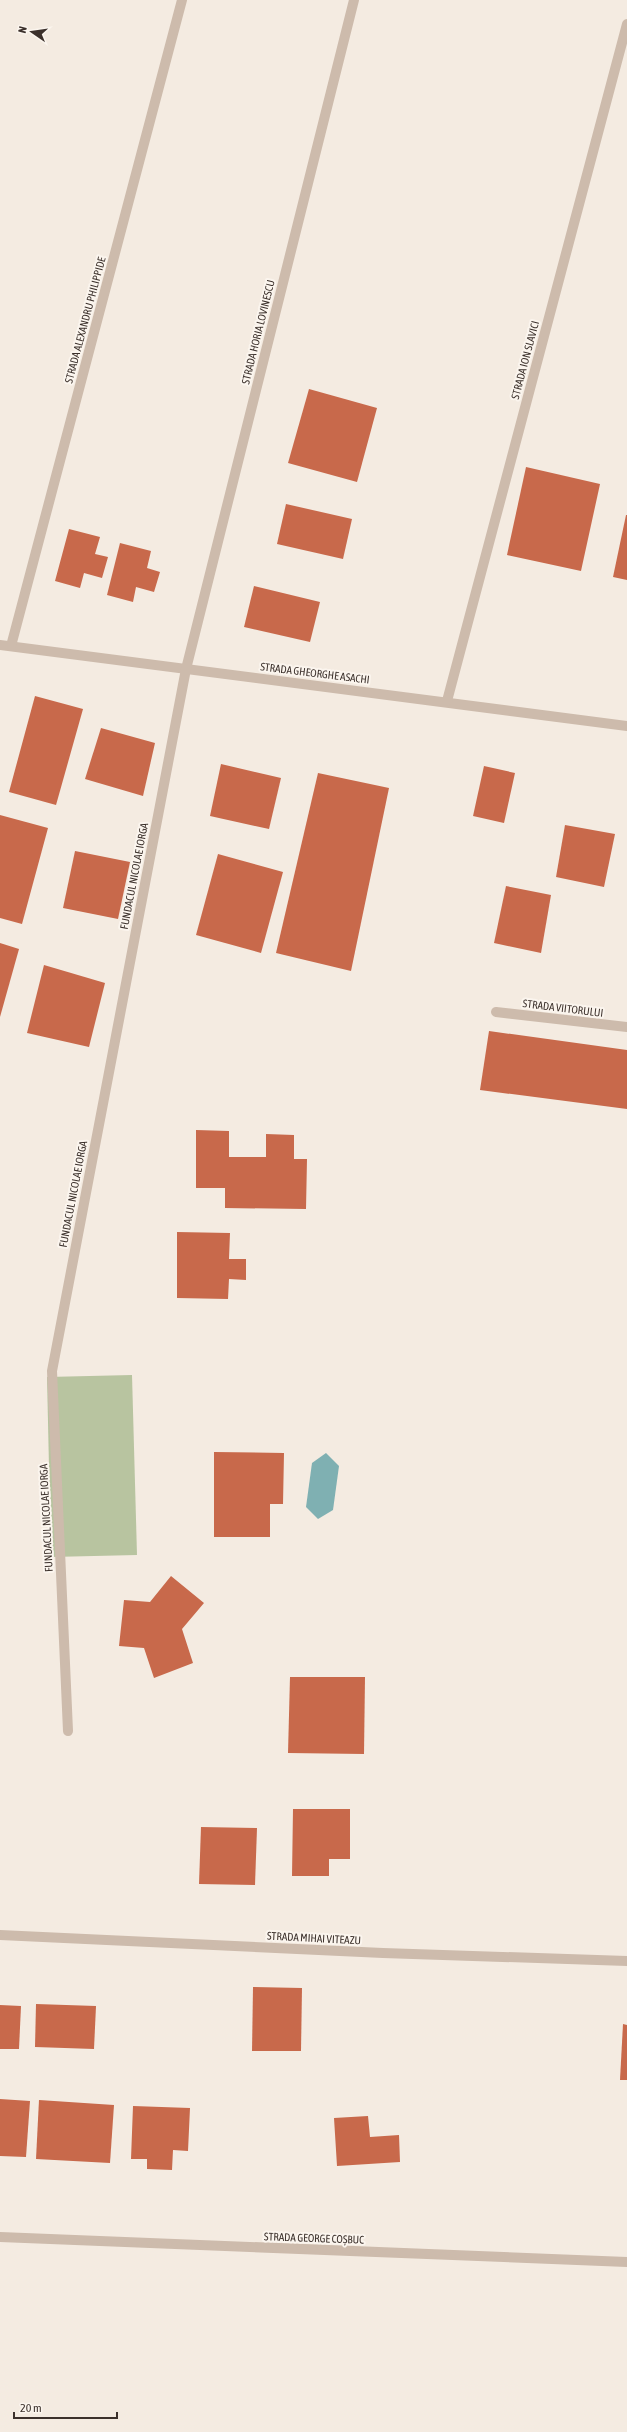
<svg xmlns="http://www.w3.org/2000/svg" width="627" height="2432" font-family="'Asap Condensed',sans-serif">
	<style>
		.green { fill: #b8c4a0 }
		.water { fill: #7fb0b2 }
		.building { fill: #c8694b }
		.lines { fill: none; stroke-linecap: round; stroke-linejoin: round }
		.street { stroke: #cdbbac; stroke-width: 10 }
		.labels { text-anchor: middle; stroke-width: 4; stroke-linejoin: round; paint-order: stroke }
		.street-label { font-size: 11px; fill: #3b302b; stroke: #fbf5ee }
	</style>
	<rect width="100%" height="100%" fill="#f4ebe1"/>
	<path class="green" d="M132 1375 137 1555 51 1557 47 1377Z"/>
	<path class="water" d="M326 1453 339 1466 333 1510 318 1519 306 1507 312 1463Z"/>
	<g class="building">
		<path d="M309 389 377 408 357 482 288 463Z"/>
		<path d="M526 467 600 484 581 571 507 555Z"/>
		<path d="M286 504 352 519 343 559 277 544Z"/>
		<path d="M626 515H627V580L613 577Z"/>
		<path d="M69 529 100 537 95 554 108 557 102 578 84 573 80 588 55 581Z"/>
		<path d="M120 543 151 551 147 568 160 572 154 592 136 587 133 602 107 595Z"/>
		<path d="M254 586 320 602 310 642 244 627Z"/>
		<path d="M35 696 83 709 56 805 9 792Z"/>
		<path d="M101 728 155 743 143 796 85 779Z"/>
		<path d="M221 764 281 778 269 829 210 816Z"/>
		<path d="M484 766 515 773 504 823 473 816Z"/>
		<path d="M318 773 389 788 351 971 276 953Z"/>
		<path d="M0 815 48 828 22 924 0 918Z"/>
		<path d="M565 825 615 834 604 887 556 877Z"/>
		<path d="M75 851 130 862 118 919 63 908Z"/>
		<path d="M218 854 283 872 261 953 196 935Z"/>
		<path d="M506 886 551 895 541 953 494 943Z"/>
		<path d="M0 943 19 949 0 1017Z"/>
		<path d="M44 965 105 983 89 1047 27 1033Z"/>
		<path d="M489 1031 627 1050V1109L480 1090Z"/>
		<path d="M196 1130 229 1131V1157H266V1134L294 1135V1159H307L306 1209 225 1208V1188H196Z"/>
		<path d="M177 1232 230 1233 229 1259H246V1280L229 1279 228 1299 177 1298Z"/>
		<path d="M214 1452 284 1453 283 1504H270V1537H214Z"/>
		<path d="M171 1576 204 1603 182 1629 193 1663 154 1678 144 1648 119 1646 124 1600 150 1602Z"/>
		<path d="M290 1677H365L364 1754 288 1753Z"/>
		<path d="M293 1809H350V1859H329V1876H292Z"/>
		<path d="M201 1827 257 1828 255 1885 199 1884Z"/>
		<path d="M253 1987 302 1988 301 2051H252Z"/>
		<path d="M36 2004 96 2006 94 2049 35 2047Z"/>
		<path d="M0 2005 21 2006 19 2049H0Z"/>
		<path d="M623 2024 627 2025V2080H620Z"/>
		<path d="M0 2099 30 2101 26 2157 0 2156Z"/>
		<path d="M39 2100 114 2105 110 2163 36 2159Z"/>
		<path d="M133 2106 190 2108 188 2151 173 2150 172 2170 147 2169V2159H131Z"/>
		<path d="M368 2116 370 2137 399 2135 400 2162 337 2166 334 2118Z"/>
	</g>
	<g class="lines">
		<g class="street">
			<path d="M0 645 627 726"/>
			<path d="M11 646 182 0"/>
			<path d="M447 701 627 24"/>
			<path d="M496 1012 627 1027"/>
			<path d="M68 1731 52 1371 186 669 354 0"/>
			<path d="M0 1935 383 1953 627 1961"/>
			<path d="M0 2237 627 2262"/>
		</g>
	</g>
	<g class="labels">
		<g class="street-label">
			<text transform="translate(85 320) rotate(-75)" y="4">STRADA ALEXANDRU PHILIPPIDE</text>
			<text transform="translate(258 332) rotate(-76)" y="4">STRADA HORIA LOVINESCU</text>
			<text transform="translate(525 360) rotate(-75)" y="4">STRADA ION SLAVICI</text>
			<text transform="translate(315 673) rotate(7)" y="4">STRADA GHEORGHE ASACHI</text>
			<text transform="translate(134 876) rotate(-79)" y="4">FUNDACUL NICOLAE IORGA</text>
			<text transform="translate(563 1008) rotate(7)" y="4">STRADA VIITORULUI</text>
			<text transform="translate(73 1194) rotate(-79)" y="4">FUNDACUL NICOLAE IORGA</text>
			<text transform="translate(46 1518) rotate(-93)" y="4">FUNDACUL NICOLAE IORGA</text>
			<text transform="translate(314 1938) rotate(3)" y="4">STRADA MIHAI VITEAZU</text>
			<text transform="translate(314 2238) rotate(2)" y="4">STRADA GEORGE COȘBUC</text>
		</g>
	</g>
	<g transform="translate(32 32) rotate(283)" stroke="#fbf5ee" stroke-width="3" paint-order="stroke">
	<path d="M0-3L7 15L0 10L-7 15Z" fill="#3b302b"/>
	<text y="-6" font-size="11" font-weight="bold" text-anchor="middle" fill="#3b302b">N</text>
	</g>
	<path d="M14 2412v6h103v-6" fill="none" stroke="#3b302b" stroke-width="2"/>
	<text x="20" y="2412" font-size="12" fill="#3b302b" stroke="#fbf5ee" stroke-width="3" paint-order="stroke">20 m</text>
</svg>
